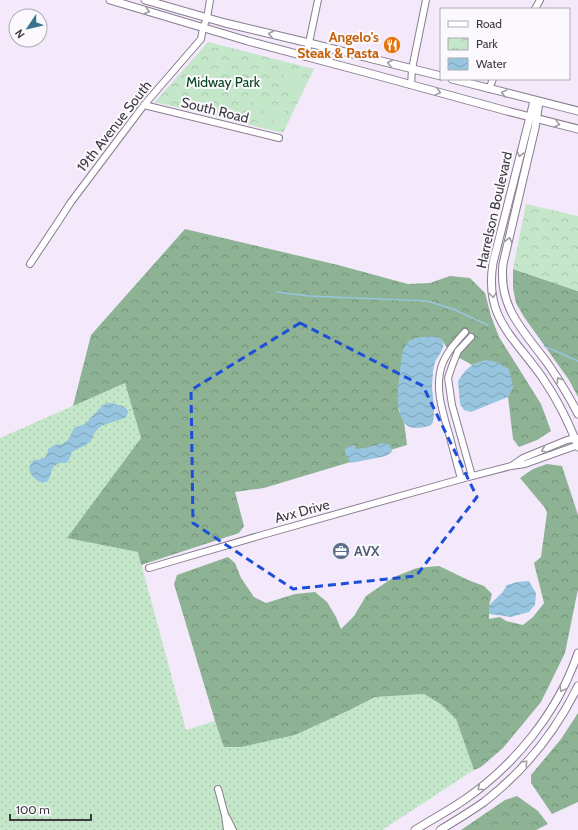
<svg xmlns="http://www.w3.org/2000/svg" width="578" height="830" font-family="Cabin,sans-serif">
	<style>
		.grass { fill: url(#grass-dots) }
		.forest { fill: url(#forest-crowns) }
		.park { fill: url(#park-crowns) }
		.garden { fill: #c4e7ca }
		.water { fill: url(#water-waves) }
		.lines { fill: none; stroke-linecap: round; stroke-linejoin: round }
		.stream { stroke: #97c5df; stroke-width: 1.5 }
		.minor-casing { stroke: #887d8f; stroke-width: 8 }
		.major-casing { stroke: #887d8f; stroke-width: 9 }
		.minor { stroke: #fff; stroke-width: 6 }
		.major { stroke: #fff; stroke-width: 7 }
		.oneway { stroke: #9e9ca0 }
		.marked { fill: none; stroke: #1d4ed8; stroke-width: 3; stroke-dasharray: 8 5; stroke-linejoin: round }
		.labels { text-anchor: middle; stroke-width: 4; stroke-linejoin: round; paint-order: stroke }
		.food-label { font-size: 14px; font-weight: bold; fill: #c56008; stroke: #fbf9fd; text-anchor: end }
		.park-label { font-size: 14px; fill: #05451d; stroke: #fbf9fd }
		.street-label { font-size: 14px; fill: #3d3940; stroke: #fbf9fd }
		.service-label { font-size: 14px; font-weight: bold; fill: #4e5e75; stroke: #fbf9fd; text-anchor: start }
	</style>
	<defs>
		<pattern id="grass-dots" width="8" height="8" patternUnits="userSpaceOnUse"><rect width="8" height="8" fill="#c4e7ca"/><path d="M2 2h.1M6 6h.1" fill="none" stroke="#a9c7af" stroke-width="1.8" stroke-linecap="round"/></pattern>
		<pattern id="forest-crowns" width="20" height="18" patternUnits="userSpaceOnUse"><rect width="20" height="18" fill="#8db394"/><path d="M2 6a3 3 0 1 1 6 0M12 15a3 3 0 1 1 6 0" fill="none" stroke="#74937a"/></pattern>
		<pattern id="park-crowns" width="20" height="18" patternUnits="userSpaceOnUse"><rect width="20" height="18" fill="#c4e7ca"/><path d="M2 6a3 3 0 1 1 6 0M12 15a3 3 0 1 1 6 0" fill="none" stroke="#a9c7af"/></pattern>
		<pattern id="water-waves" width="16" height="10" patternUnits="userSpaceOnUse"><rect width="16" height="10" fill="#97c5df"/><path d="M0 5q4-4 8 0t8 0" fill="none" stroke="#7ca1b6"/></pattern>
	</defs>
	<rect width="100%" height="100%" fill="#f4e8fb"/>
	<path class="grass" d="M125 383 141 438 68 538 138 552 186 730 215 721 224 746 295 735 350 710 375 697 424 694 442 705 456 719 474 770 382 830H0V438Z"/>
	<g class="forest">
		<path d="M185 229 338 265 408 284 430 283 450 276 470 278 485 293 491 316 499 337 541 404 551 431 537 440 519 447 513 439 508 397 512 387 486 360 472 365 456 356 449 351 442 340 398 409 404 422 407 445 264 488 235 492 244 526 239 533 141 565 138 552 67 538 141 438 125 383 73 406 91 335Z"/>
		<path d="M513 269 578 291V397L569 380 524 317 516 303 513 288Z"/>
		<path d="M547 464 562 466 578 515V589L565 653 541 702 503 748 481 767 474 770 456 719 442 705 424 694 375 697 350 710 295 735 241 747H224L215 721 174 584 177 575 228 557 235 563 241 578 254 597 266 603 295 594 315 592 327 602 336 617 341 629 354 616 366 596 394 577 417 568 439 566 468 580 484 586 492 594 489 605V619L500 617 506 621 523 625 533 617 544 603 534 563 541 557 547 513 545 508 520 478 533 469Z"/>
		<path d="M578 713V802L552 814 531 783V775L561 739Z"/>
		<path d="M517 796 538 811 548 824 536 830H461L505 800Z"/>
	</g>
	<g class="park">
		<path d="M208 42 314 69 283 133 155 102Z"/>
		<path d="M526 204 578 216V291L513 269Z"/>
	</g>
	<g class="garden">
		<path d="M284 73 305 78 302 90 281 85Z"/>
		<path d="M254 100 263 102 258 121 250 119Z"/>
		<path d="M266 103 274 105 270 124 261 122Z"/>
		<path d="M277 106 286 108 281 127 272 124Z"/>
	</g>
	<g class="water">
		<path d="M422 337C427 337 438 335 442 340 447 346 438 356 435 362 434 365 434 368 433 371 433 376 432 381 432 386 432 394 437 420 431 425 428 427 420 428 416 428 409 428 405 425 402 419 395 402 398 389 400 371 401 362 401 352 406 345 409 339 415 338 422 337Z"/>
		<path d="M486 360 496 362 509 369 513 387 508 397 471 412 464 410 460 404 458 381 465 371 472 365Z"/>
		<path d="M107 403C113 403 127 405 128 412 128 414 126 416 125 418L101 426 95 432 91 441 84 446 72 452 69 460 66 463H60L54 466 52 469 50 476 48 481 42 483C32 478 24 470 34 460 42 460 48 458 48 449L54 445 62 444 68 440 74 428 85 424 103 405Z"/>
		<path d="M384 443C390 444 391 446 392 452L386 456 351 463 345 453V449L348 446 353 445 355 446 356 449C363 449 376 445 384 443Z"/>
		<path d="M529 581 536 593 535 605 529 612 511 617 489 614V605L502 593 507 585 517 582Z"/>
	</g>
	<g class="lines">
		<g class="stream">
			<path d="M277 292 309 296 427 301 453 309 488 325"/>
			<path d="M544 346 578 361"/>
		</g>
		<defs>
			<g id="minor">
				<path d="M535 9 540 0"/>
				<path d="M306 57 318 0"/>
				<path d="M411 85 412 69 426 0"/>
				<path d="M489 89 493 79"/>
				<path d="M144 105 279 138"/>
				<path d="M30 264 58 222 71 202 144 105 201 39 203 28 207 18 210 0"/>
				<path d="M471 337 458 351 452 366 448 378 452 405 472 476"/>
				<path d="M513 465 523 458 567 440 578 438"/>
				<path d="M461 479C457 464 453 449 449 434 443 413 435 390 441 368 445 354 455 343 465 332"/>
				<path d="M149 568 262 535 461 479 511 466 525 464 578 445"/>
				<path d="M218 789 225 815 227 830"/>
				<path d="M227 818 233 830"/>
			</g>
			<g id="major">
				<path d="M110 0 248 41 372 74 507 111 578 129"/>
				<path d="M145 0 225 23 309 43 441 76"/>
				<path d="M452 79 578 111"/>
				<path d="M534 101 493 263C484 318 514 337 542 377 557 399 569 422 578 447"/>
				<path d="M539 102 535 128 503 264C498 308 524 331 548 364 559 380 569 396 578 414"/>
				<path d="M415 830C431 820 448 811 464 800 515 765 558 712 578 653"/>
				<path d="M440 830C455 821 470 812 484 802 524 771 556 731 578 686"/>
			</g>
		</defs>
		<use href="#minor" class="minor-casing"/>
		<use href="#major" class="major-casing"/>
		<use href="#minor" class="minor"/>
		<use href="#major" class="major"/>
	</g>
	<defs><path id="oneway-chevron" d="M-2-3.5L2.5 0L-2 3.5" fill="none" stroke-width="1.6" stroke-linecap="round" stroke-linejoin="round"/></defs>
	<g class="oneway">
		<use href="#oneway-chevron" transform="translate(147 11) rotate(17)"/>
		<use href="#oneway-chevron" transform="translate(271 34) rotate(-167)"/>
		<use href="#oneway-chevron" transform="translate(390 63) rotate(-166)"/>
		<use href="#oneway-chevron" transform="translate(438 92) rotate(15)"/>
		<use href="#oneway-chevron" transform="translate(504 93) rotate(-165)"/>
		<use href="#oneway-chevron" transform="translate(557 124) rotate(14)"/>
		<use href="#oneway-chevron" transform="translate(520 154) rotate(104)"/>
		<use href="#oneway-chevron" transform="translate(509 240) rotate(-76)"/>
		<use href="#oneway-chevron" transform="translate(493 295) rotate(82)"/>
		<use href="#oneway-chevron" transform="translate(559 380) rotate(-123)"/>
		<use href="#oneway-chevron" transform="translate(544 450) rotate(158)"/>
		<use href="#oneway-chevron" transform="translate(562 689) rotate(119)"/>
		<use href="#oneway-chevron" transform="translate(525 763) rotate(-47)"/>
		<use href="#oneway-chevron" transform="translate(480 788) rotate(142)"/>
	</g>
	<path class="marked" d="M300 323 423 386 477 497 416 576 293 589 193 523 191 390Z"/>
	<defs>
		<symbol id="restaurant-disc" viewBox="-11 -11 22 22"><circle r="9.5" fill="#e8710a" stroke="#fbf9fd"/><path d="M-5-6h1v4h1v-4h1v4h1v-4h1v5L-1.5 .5V6h-2V.5L-5-1ZM5-6V6H3V1.5H1.5Q1.5-4 5-6Z" fill="#fff"/></symbol>
		<symbol id="office-disc" viewBox="-11 -11 22 22"><circle r="9.5" fill="#5c6f8a" stroke="#fbf9fd"/><path d="M-6-3h4V-5.5h4V-3h4V5H-6ZM-1-4.5V-3h2v-1.5ZM-6 0V1H6V0Z" fill="#fff"/></symbol>
	</defs>
	<g fill-rule="evenodd">
		<use href="#restaurant-disc" x="382" y="35" width="20" height="20"/>
		<use href="#office-disc" x="331" y="541" width="20" height="20"/>
	</g>
	<g class="labels">
		<g class="food-label">
			<text x="379" y="42">Angelo's<tspan x="379" dy="16">Steak &amp; Pasta</tspan></text>
		</g>
		<g class="park-label">
			<text x="223" y="87">Midway Park</text>
		</g>
		<g class="street-label">
			<text transform="translate(215 110) rotate(14)" y="5">South Road</text>
			<text transform="translate(114 126) rotate(-52)" y="5">19th Avenue South</text>
			<text transform="translate(494 210) rotate(-77)" y="5">Harrelson Boulevard</text>
			<text transform="translate(302 511) rotate(-15)" y="5">Avx Drive</text>
		</g>
		<g class="service-label">
			<text x="354" y="556">AVX</text>
		</g>
	</g>
	<rect x="440" y="8" width="130" height="72" fill="#fbf9fd" stroke="#afacb1"/>
	<rect x="448" y="21" width="20" height="6" fill="#ffffff" stroke="#afacb1"/>
	<text x="476" y="28" font-size="12" fill="#3d3940">Road</text>
	<rect x="448" y="38" width="20" height="12" fill="url(#park-crowns)" stroke="#afacb1"/>
	<text x="476" y="48" font-size="12" fill="#3d3940">Park</text>
	<rect x="448" y="58" width="20" height="12" fill="url(#water-waves)" stroke="#afacb1"/>
	<text x="476" y="68" font-size="12" fill="#3d3940">Water</text>
	<g transform="translate(28 28) rotate(235)"><circle r="19" fill="#fbf9fd" stroke="#afacb1"/>
	<path d="M0-3L7 15L0 10L-7 15Z" fill="#37738a"/>
	<text y="-6" font-size="11" font-weight="bold" text-anchor="middle" fill="#3d3940">N</text>
	</g>
	<path d="M10 814v6h81v-6" fill="none" stroke="#3d3940" stroke-width="2"/>
	<text x="16" y="814" font-size="12" fill="#3d3940" stroke="#fbf9fd" stroke-width="3" paint-order="stroke">100 m</text>
</svg>
